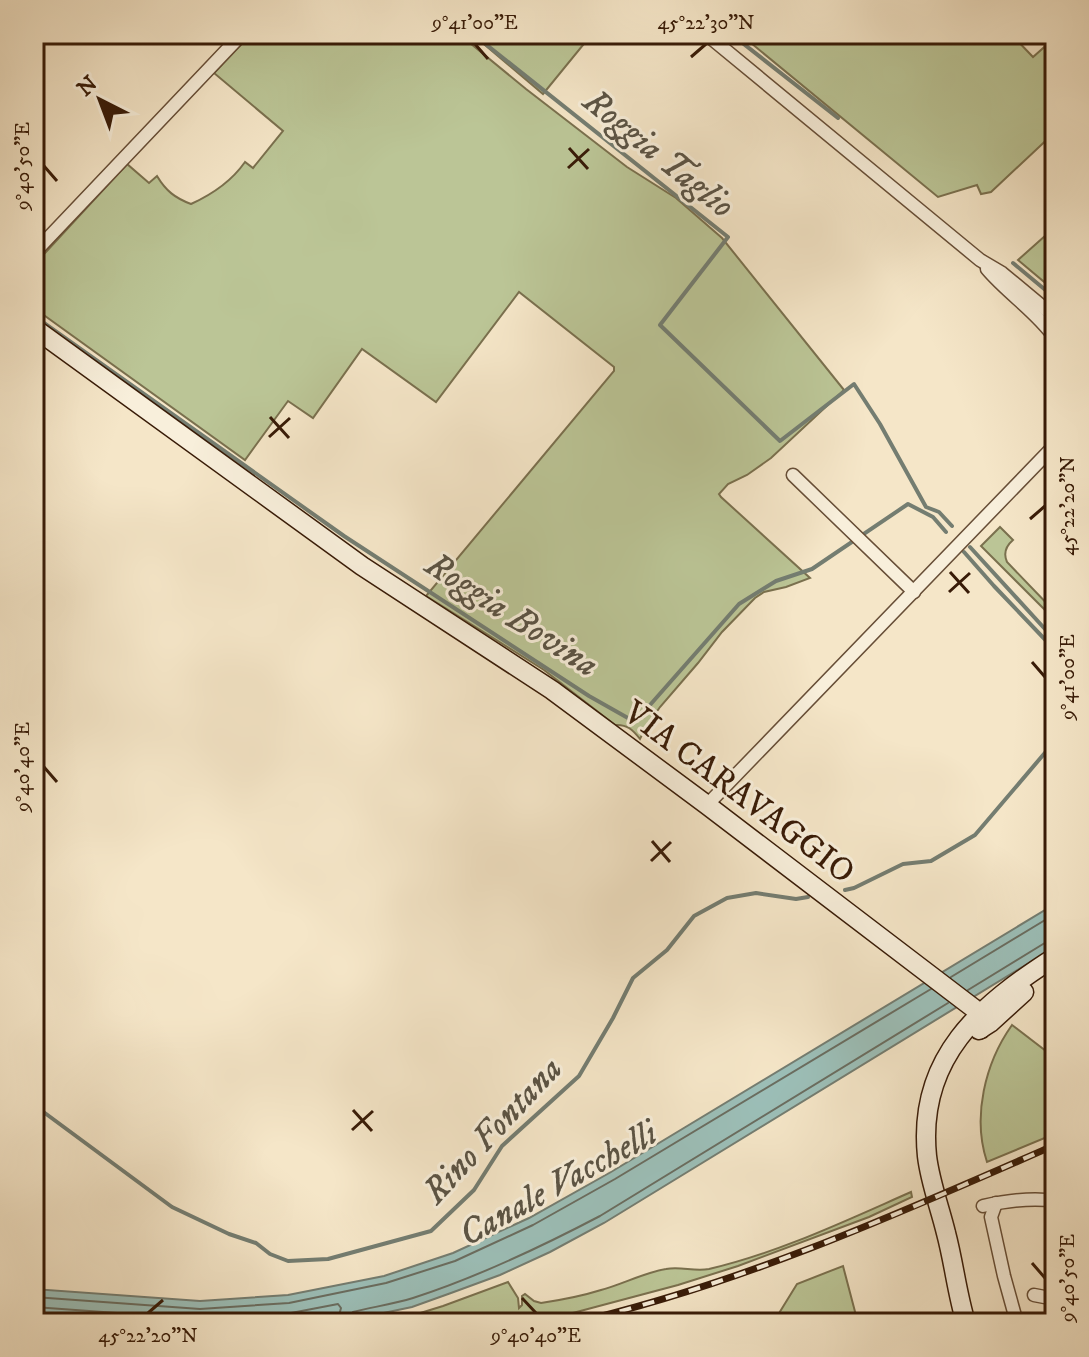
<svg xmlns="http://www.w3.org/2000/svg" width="1089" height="1357" font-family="'IM FELL DW Pica',serif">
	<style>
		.green { fill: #bbc596; stroke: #7a704e; stroke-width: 2 }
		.water { fill: #9cbfb8; stroke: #747d71; stroke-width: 2 }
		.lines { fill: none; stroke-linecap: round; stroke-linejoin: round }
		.shore { stroke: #6a6d60; stroke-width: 2 }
		.stream { stroke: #747d71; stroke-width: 4 }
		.street-casing { stroke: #674e37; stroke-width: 15 }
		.secondary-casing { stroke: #381b07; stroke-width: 21 }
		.street { stroke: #f8efdb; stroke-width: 12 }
		.secondary { stroke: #f8efdb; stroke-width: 18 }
		.rail-casing { stroke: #381b07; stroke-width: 7 }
		.rail { stroke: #f8efdb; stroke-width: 4; stroke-dasharray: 12; stroke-linecap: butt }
		.ticks { fill: none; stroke: #381b07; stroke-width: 3 }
		.labels { text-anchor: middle; stroke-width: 6; stroke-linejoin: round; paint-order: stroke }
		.street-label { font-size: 34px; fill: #381b07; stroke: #f8efdb }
		.water-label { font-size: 36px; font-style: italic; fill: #5b5445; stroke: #f8efdb }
		.neatline { fill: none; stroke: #381b07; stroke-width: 3 }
		.ticks-label { font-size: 20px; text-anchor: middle; fill: #381b07 }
	</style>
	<rect width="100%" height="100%" fill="#f5e6c8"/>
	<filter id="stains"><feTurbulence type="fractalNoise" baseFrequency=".0025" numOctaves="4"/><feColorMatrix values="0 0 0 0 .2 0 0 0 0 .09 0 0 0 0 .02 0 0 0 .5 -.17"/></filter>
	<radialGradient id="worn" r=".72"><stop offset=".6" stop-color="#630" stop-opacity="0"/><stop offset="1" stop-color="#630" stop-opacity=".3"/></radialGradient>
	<g class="green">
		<path d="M251 34H459L526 89 627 167 676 198 722 238 844 390 771 458 747 475 728 484 719 494 721 497 810 578 786 587 764 592 755 598 722 632 698 663 660 707 646 727 640 739C633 730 627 724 615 725L544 670 426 596 614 371V367L519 292 436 402 362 349 313 418 288 401 245 460 34 308V265L127 164 149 183 157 176C166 191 175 198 191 204 213 194 231 182 245 162L253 168 283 131 214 73Z"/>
		<path d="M472 34H592L543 94Z"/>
		<path d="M740 34H1011L1033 57 1050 42 1055 41V132L991 192 981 194 977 185 938 197Z"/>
		<path d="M1055 227V291L1018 260Z"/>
		<path d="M1000 527 1013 540C1006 546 1003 553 1007 562L1055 612V620L981 546Z"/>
		<path d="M1012 1025 1055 1058V1118L1047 1122 1052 1135 987 1162C972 1117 985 1063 1012 1025Z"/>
		<path d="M911 1192 912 1197 869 1217 738 1266 678 1285 554 1318 528 1323H388L443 1306 508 1282 518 1298 519 1308 522 1305V1296L525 1294 534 1301 541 1303C561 1300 582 1296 601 1290 623 1284 643 1273 666 1269 681 1266 694 1272 709 1269 778 1253 845 1221 911 1192Z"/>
		<path d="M843 1266 858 1323H773L797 1284Z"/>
	</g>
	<path class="water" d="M1055 904V947L604 1223 550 1252 500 1275 451 1293 412 1307 336 1323H34V1289L200 1301 288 1295 384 1276 453 1253 529 1218 611 1172Z"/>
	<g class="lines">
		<g class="shore">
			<path d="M951 977 1055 914"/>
			<path d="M968 990 1048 941 1055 940"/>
			<path d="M34 1297 200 1309 289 1303 386 1283 455 1261 533 1225 615 1179 931 989"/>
			<path d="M34 1307 200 1319 291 1313 338 1304 341 1308 337 1323"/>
			<path d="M347 1323 348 1317 353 1312C373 1307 393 1304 413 1298 478 1277 539 1248 600 1216L948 1003"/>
		</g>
		<g class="stream">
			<path d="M473 34 728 237 660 325 780 441 854 384 880 424 926 507 939 512 952 526"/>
			<path d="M731 34 838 118"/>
			<path d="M1013 263 1055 298"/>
			<path d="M34 316 344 536 589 696 635 722 739 604 776 581 812 569 908 504 933 517 946 532"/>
			<path d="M970 547 1055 640"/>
			<path d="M964 552 994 586 1055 650"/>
			<path d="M845 890 854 888 903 864 931 861 975 835 1055 741"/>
			<path d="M34 1105 172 1207 229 1234 256 1243 270 1254 288 1261 328 1259 431 1231 474 1190 502 1146 579 1076 613 1018 633 978 667 950 694 916 727 898 756 893 796 899 808 897"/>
		</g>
		<defs>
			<g id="street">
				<path d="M706 34 980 260 1002 273 1055 317"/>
				<path d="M34 253 242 34"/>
				<path d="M987 269C1008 294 1036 311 1055 338"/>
				<path d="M793 475 914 592"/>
				<path d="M707 805 1055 445"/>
				<path d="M996 1203 991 1217 1004 1276 1017 1323"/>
				<path d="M983 1206C1006 1201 1032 1197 1055 1201"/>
				<path d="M1034 1295 1055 1299"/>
			</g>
			<g id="secondary">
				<path d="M34 328 362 566 552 690 707 805 972 1007C980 1013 988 1018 981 1029"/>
				<path d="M979 1030 990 1023 1024 992"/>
				<path d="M966 1323C957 1294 954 1263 946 1233 940 1208 930 1182 927 1156 917 1058 980 1005 1055 957"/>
			</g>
		</defs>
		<use href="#street" class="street-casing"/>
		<use href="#secondary" class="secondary-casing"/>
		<use href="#street" class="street"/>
		<use href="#secondary" class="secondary"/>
		<defs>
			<path id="rail" d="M573 1323C741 1284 898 1214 1055 1145"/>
		</defs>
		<use href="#rail" class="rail-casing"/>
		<use href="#rail" class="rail"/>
	</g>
	<path class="ticks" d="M475 44 488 59M691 57 706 44M569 148 588 169M44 166 57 181M568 168 589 149M270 417 289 438M269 437 290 418M1030 519 1045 506M950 572 969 593M949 592 970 573M1032 662 1045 677M44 767 57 782M652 841 670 862M651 861 671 842M353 1110 372 1131M352 1130 373 1111M1032 1263 1045 1278M522 1298 536 1313M148 1313 163 1300"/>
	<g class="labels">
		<g class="street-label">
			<text transform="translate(740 791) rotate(37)" y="12">VIA CARAVAGGIO</text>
		</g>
		<g class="water-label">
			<text transform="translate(660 152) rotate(39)" y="13">Roggia Taglio</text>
			<text transform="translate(513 613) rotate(33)" y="13">Roggia Bovina</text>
			<text transform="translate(491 1129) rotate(-47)" y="13">Rino Fontana</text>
			<text transform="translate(557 1182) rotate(-29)" y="13">Canale Vacchelli</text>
		</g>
	</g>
	<rect width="1089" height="1357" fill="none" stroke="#f5e6c8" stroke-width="88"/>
	<g transform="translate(100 100) rotate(318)" stroke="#f8efdb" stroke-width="6" paint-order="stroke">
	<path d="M0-6L14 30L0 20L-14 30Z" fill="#381b07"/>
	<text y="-12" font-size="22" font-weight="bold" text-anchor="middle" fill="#381b07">N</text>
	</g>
	<rect x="44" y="44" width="1001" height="1269" class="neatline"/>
	<g class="ticks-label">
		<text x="475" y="29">9°41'00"E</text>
		<text x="706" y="29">45°22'30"N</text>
		<text transform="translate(22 166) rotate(-90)" y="7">9°40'50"E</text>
		<text transform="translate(1067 506) rotate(-90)" y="7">45°22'20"N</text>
		<text transform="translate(1067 677) rotate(-90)" y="7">9°41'00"E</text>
		<text transform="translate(22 767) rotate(-90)" y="7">9°40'40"E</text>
		<text transform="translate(1067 1278) rotate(-90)" y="7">9°40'50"E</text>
		<text x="148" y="1342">45°22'20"N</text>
		<text x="536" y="1342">9°40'40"E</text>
	</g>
	<rect width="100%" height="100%" filter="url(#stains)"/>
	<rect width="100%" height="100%" fill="url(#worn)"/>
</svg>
